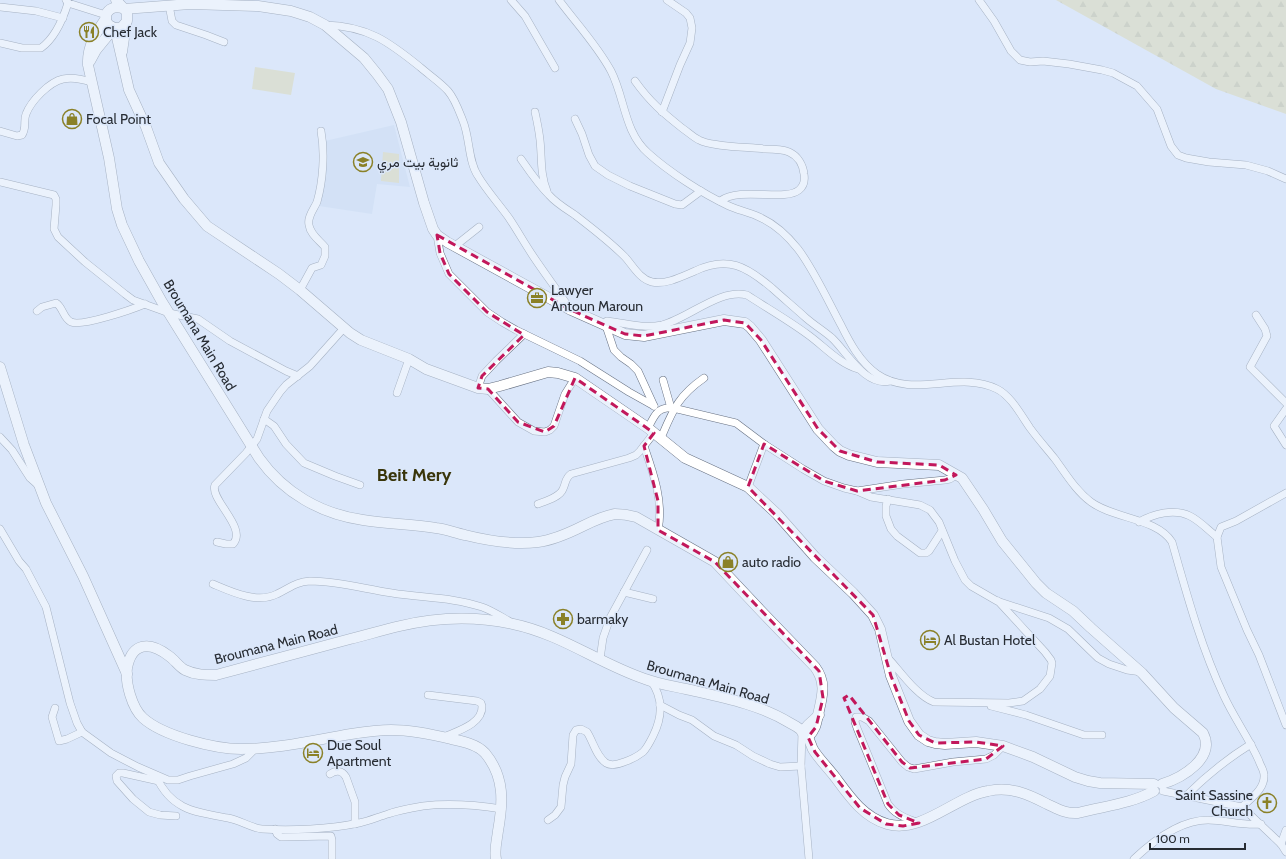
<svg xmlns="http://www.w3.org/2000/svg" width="1286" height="859" font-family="Cabin,Vazirmatn,sans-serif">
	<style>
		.built { fill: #c9daf2 }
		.grass { fill: #dad6aa }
		.forest { fill: url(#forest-firs) }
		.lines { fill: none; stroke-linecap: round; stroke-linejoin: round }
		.street-casing { stroke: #677182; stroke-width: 8 }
		.secondary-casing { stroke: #677182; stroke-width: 11 }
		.street { stroke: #fff; stroke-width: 7 }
		.secondary { stroke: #fff; stroke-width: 10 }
		.marked { fill: none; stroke: #c2185b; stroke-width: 3; stroke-dasharray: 8 5; stroke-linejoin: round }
		.labels { text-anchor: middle; stroke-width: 3; stroke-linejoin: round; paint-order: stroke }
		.poi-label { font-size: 14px; fill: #272c33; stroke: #dbe7fa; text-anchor: start }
		.street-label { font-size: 14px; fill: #272c33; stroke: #dbe7fa }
		.district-label { font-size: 18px; font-weight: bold; fill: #39350a; stroke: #dbe7fa }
	</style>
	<defs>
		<pattern id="forest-firs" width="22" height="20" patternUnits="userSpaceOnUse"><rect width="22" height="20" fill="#dad6aa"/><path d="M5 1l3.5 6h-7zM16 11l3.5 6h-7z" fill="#bbb893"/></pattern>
	</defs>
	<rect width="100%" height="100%" fill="#dbe7fa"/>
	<path class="built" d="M394 125 410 187 377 184 372 214 319 206 325 141Z"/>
	<g class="grass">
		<path d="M255 67 295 73 291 95 252 89Z"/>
		<path d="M383 152 399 154V183L381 181Z"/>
	</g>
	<path class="forest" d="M1056 0H1286V114L1216 89Z"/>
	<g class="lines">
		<defs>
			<g id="street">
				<path d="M66 0 68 3 106 15"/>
				<path d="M511 0 525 16 555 68"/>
				<path d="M559 0C576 23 597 45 611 71 625 98 624 132 648 153 669 172 703 194 729 206 738 210 748 212 757 216 774 223 787 235 798 249 814 270 828 301 841 325 850 343 860 362 877 374 913 399 959 370 997 389 1011 396 1021 415 1030 428 1038 439 1047 449 1055 459 1066 474 1076 491 1091 502 1114 519 1157 518 1172 542 1187 595 1201 647 1224 696 1234 718 1249 738 1259 761 1260 765 1264 770 1264 775 1265 789 1251 798 1242 807"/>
				<path d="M979 0 994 21 1011 51 1020 60 1030 62 1043 61 1069 64 1102 70 1113 73 1137 86 1157 109 1171 146 1178 155 1186 158 1209 162 1246 165 1268 171 1286 179"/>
				<path d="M169 5 172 21 176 25 206 35 224 42"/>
				<path d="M0 7 36 11 63 18"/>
				<path d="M325 25C368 26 389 42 420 67 429 75 440 82 448 91 455 99 459 111 463 121 470 138 468 161 478 176 487 191 499 204 509 218 517 230 525 244 533 256 545 274 558 291 570 309"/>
				<path d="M0 43 22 48H41C55 38 63 19 68 3"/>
				<path d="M635 81C650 102 662 112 682 128 688 132 693 137 699 140 712 147 750 147 765 149 773 149 782 149 789 152 798 156 803 165 804 174 805 180 804 186 799 190 784 202 741 186 720 201"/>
				<path d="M535 112C537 121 539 131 540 140 542 158 540 174 547 191"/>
				<path d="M662 112 680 65 690 43 692 28 690 18 686 13 667 0"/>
				<path d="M575 119 582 134 589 155 595 166 608 175 630 186 675 204 682 205 701 191"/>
				<path d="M0 131 17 136 22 135C27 128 23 121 26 114 31 101 49 82 63 79 72 77 82 79 91 82"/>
				<path d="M521 159C530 172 538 184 549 195 556 203 566 209 575 215 592 228 609 241 624 256 632 264 639 279 652 282 666 285 683 276 695 271 728 255 747 267 772 288 783 298 795 308 806 318 814 325 824 331 832 338 847 352 865 387 890 381"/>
				<path d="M0 182 54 195 56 199V205L54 229 58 237 85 262 125 294 133 300 169 313 198 319 230 341 286 371 298 376"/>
				<path d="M437 235 440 253 449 274 487 312 502 322 516 330 580 361 629 392 654 406"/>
				<path d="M455 246 479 227"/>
				<path d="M300 290 312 268 321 265 325 256V247C319 240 310 234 309 225 307 217 314 209 317 202 323 181 325 153 321 131"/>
				<path d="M37 311 42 307 56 303C63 307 63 318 71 322 82 327 133 309 145 304"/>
				<path d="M1256 315 1265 329 1267 336 1250 367 1286 403"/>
				<path d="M663 380 671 408"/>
				<path d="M478 388 482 376 496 361 524 334"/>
				<path d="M488 389 518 422 534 431 545 432 550 430 554 426 565 394 575 378"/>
				<path d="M397 393 409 359"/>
				<path d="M654 406 638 371 631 364 621 357 614 350 606 326 607 321C626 323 643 329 662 325 689 318 720 288 747 295 767 308 788 320 807 334 824 346 838 363 858 369"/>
				<path d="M1286 409 1274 426 1286 445"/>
				<path d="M264 419 274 426 286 444 304 463 335 476 360 485"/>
				<path d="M648 428C653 419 656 409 667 408H673L736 423 764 444 803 469 824 481 844 488 857 491 903 484 945 480 950 479 956 475"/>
				<path d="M0 437 12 450 30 478 39 486"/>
				<path d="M661 438C673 410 678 396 704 378"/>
				<path d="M644 446C653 472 664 502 658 530"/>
				<path d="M748 487 764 444"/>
				<path d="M857 491 871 497 920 505 930 510 939 522 955 561 965 580 971 586 997 601 1049 618 1068 629 1098 658 1109 664 1127 670 1142 672"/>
				<path d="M1286 493 1236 521 1221 527 1217 537 1221 567 1247 630 1259 655 1286 725"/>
				<path d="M888 499 886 506V516L891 529 897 536 920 553H926L929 551 942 531"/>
				<path d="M538 504C546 501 560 497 563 489 566 483 565 478 571 474L629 458 636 455 640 451 654 433"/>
				<path d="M1139 522C1153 514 1174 508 1190 516 1200 521 1208 530 1217 537"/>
				<path d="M0 529 19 561 26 569 46 607 70 703 77 723 82 732 111 753 138 767 168 780H178L190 776 233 764 246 758 252 752 254 748"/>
				<path d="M217 542 226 544H233C248 528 209 499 215 485L246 453 257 439 267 411 280 392 286 385 310 366 344 328"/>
				<path d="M213 584C232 592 257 604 277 594 290 588 295 582 310 581 337 581 365 589 392 593 422 598 452 597 482 607 491 610 500 616 509 621"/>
				<path d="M624 592 653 599"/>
				<path d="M888 658C900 671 917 696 934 702L1009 703 1023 701 1040 689 1050 676 1052 663 1051 660 1045 652 998 601"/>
				<path d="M600 659 603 638 610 618 647 550"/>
				<path d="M428 695 477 701 481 703 482 706C483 724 457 731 444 737"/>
				<path d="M660 705 679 715 692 720 714 736 736 745 753 756 770 764 780 767 801 766"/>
				<path d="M991 706 1026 715 1084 735H1102"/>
				<path d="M55 708 52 717 59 741 67 739 82 732"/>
				<path d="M802 732 801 766 809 859"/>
				<path d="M330 774C336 770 342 770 346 777L355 802V824"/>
				<path d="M156 776C171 810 195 812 228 818 240 820 251 828 262 829 291 831 330 829 359 823 369 821 378 817 388 814 399 810 411 808 423 806 449 803 476 805 502 809"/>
				<path d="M159 781 123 773H119L116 776 117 781 133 799 149 812 160 815 176 816"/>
				<path d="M1163 791 1242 807 1281 844 1286 852"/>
				<path d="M1187 795C1207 775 1227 759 1251 744"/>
				<path d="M548 820 555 815 561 807 563 785 565 777 571 764 573 735 576 730 581 729 587 732C593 741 596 756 606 763 611 766 619 764 624 762 630 760 638 756 643 752 647 748 650 742 653 736 662 718 664 699 651 681"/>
				<path d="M918 823C907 818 895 815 888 804L857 728 855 722 856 717H862L869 721 902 762 908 767 914 769 953 762 986 759 994 755 1003 746"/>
				<path d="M275 829 277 834 281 837 331 836 332 840V858"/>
				<path d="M1281 844 1286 830"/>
				<path d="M1134 859C1154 840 1180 820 1208 820 1226 820 1243 826 1261 824"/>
			</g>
			<g id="secondary">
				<path d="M116 0 127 12V21L121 28C99 30 102 3 122 8"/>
				<path d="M124 9 190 4 258 6 291 11 310 17 325 25 364 58 377 74 388 89 401 122 424 203 433 229 437 235 447 242 571 310 625 334 644 336 724 320 745 323 750 327 761 340 818 429 834 446 840 451 849 455 877 462 939 465 962 478 983 509 1002 541 1036 583 1046 593 1073 611 1091 628 1142 673 1174 708 1203 733C1216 758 1182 778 1162 784"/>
				<path d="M106 18C96 33 87 46 88 65L109 158 117 209 122 225 139 261 162 302 259 458C284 493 321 514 363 520 387 524 412 524 436 528 446 529 455 533 465 535 489 541 514 545 538 542 554 540 569 533 583 526 593 521 604 516 615 514 622 514 629 515 636 517L715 562 762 612 815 667C827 683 822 697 818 715 816 725 815 730 808 737"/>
				<path d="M115 29 129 90 146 127 159 163 184 199 207 226 279 274 300 290 350 333 361 340 409 359 426 369 478 388 488 389 500 386 548 372 558 373 575 378 648 428 685 458 748 487 777 514 815 557 853 593 873 615 880 629 891 676 909 721 919 735 928 741 935 743 945 744 976 742 1003 746 1033 757 1075 777 1088 781 1100 783 1154 784"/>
				<path d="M122 52 126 24"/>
				<path d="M90 61 96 50 114 28"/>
				<path d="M0 367 24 445 46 503 83 576 127 674"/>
				<path d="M802 732 808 725 819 715"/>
				<path d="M496 859C494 850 497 840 498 831 503 803 505 777 485 753 477 744 462 741 451 739 431 734 411 730 391 730 378 730 364 732 351 734 315 740 278 749 241 749 215 749 163 736 143 718 132 708 125 683 127 668 132 642 150 641 169 656 175 660 179 667 185 670 195 675 206 675 216 675 261 663 305 651 350 639 366 635 383 630 400 626 437 617 476 616 513 624 561 634 600 664 645 679 658 684 672 686 686 689 721 697 759 704 790 723 796 726 805 732 808 738 811 742 811 747 814 751 820 760 828 768 835 777 849 796 863 817 887 824 922 834 954 797 988 791 1010 786 1028 794 1047 804 1058 809 1066 814 1078 813 1104 806 1130 804 1154 791"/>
			</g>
		</defs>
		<use href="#street" class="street-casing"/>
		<use href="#secondary" class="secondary-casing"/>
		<use href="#street" class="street"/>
		<use href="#secondary" class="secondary"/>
	</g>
	<path d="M0 0H1286V859H0ZM437 235 571 310 625 334 644 336 724 320 745 323 761 340 818 429 840 451 877 462 939 465 956 475 945 480 857 491 824 481 764 444 748 487 873 615 891 676 909 721 919 735 935 743 976 742 1003 746 986 759 910 768 902 762 849 695 844 698 888 804 899 815 919 823 903 826 886 824 860 808 815 752 808 737 816 727 823 698 819 671 715 562 658 530V501L644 446 654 433 575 378 554 426 545 432 518 422 488 389 478 388 482 376 524 335 487 312 449 274 440 253Z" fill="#dbe7fa" fill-opacity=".55" fill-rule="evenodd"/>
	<path class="marked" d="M437 235 571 310 625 334 644 336 724 320 745 323 761 340 818 429 840 451 877 462 939 465 956 475 945 480 857 491 824 481 764 444 748 487 873 615 891 676 909 721 919 735 935 743 976 742 1003 746 986 759 910 768 902 762 849 695 844 698 888 804 899 815 919 823 903 826 886 824 860 808 815 752 808 737 816 727 823 698 819 671 715 562 658 530V501L644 446 654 433 575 378 554 426 545 432 518 422 488 389 478 388 482 376 524 335 487 312 449 274 440 253Z"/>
	<defs>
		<symbol id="restaurant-ring" viewBox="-11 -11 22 22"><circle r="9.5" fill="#dbe7fa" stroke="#8a8128" stroke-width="1.5"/><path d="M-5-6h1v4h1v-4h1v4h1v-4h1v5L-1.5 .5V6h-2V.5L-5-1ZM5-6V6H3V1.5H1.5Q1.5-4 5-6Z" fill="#8a8128"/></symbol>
		<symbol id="shop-ring" viewBox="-11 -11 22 22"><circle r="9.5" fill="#dbe7fa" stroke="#8a8128" stroke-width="1.5"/><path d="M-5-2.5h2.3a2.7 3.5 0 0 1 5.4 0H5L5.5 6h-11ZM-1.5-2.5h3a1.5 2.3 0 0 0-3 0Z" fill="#8a8128"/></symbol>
		<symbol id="school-ring" viewBox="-11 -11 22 22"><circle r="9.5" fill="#dbe7fa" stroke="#8a8128" stroke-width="1.5"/><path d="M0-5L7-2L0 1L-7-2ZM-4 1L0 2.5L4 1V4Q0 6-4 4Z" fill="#8a8128"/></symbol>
		<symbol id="office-ring" viewBox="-11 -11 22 22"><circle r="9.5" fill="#dbe7fa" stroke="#8a8128" stroke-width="1.5"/><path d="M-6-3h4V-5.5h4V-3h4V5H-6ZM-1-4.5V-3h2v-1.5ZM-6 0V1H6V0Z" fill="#8a8128"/></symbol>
		<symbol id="pharmacy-ring" viewBox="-11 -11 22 22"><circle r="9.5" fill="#dbe7fa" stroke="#8a8128" stroke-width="1.5"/><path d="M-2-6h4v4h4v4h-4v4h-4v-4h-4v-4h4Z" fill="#8a8128"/></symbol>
		<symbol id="hotel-ring" viewBox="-11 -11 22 22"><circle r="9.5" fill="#dbe7fa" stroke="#8a8128" stroke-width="1.5"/><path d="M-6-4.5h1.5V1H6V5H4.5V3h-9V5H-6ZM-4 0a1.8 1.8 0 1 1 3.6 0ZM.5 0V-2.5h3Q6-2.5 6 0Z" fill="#8a8128"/></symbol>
		<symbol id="church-ring" viewBox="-11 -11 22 22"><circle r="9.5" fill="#dbe7fa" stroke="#8a8128" stroke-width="1.5"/><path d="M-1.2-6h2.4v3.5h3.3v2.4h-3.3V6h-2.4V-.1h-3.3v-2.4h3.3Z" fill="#8a8128"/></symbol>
	</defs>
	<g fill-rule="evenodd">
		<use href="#restaurant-ring" x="78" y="21" width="22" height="22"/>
		<use href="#shop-ring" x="61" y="108" width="22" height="22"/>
		<use href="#school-ring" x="352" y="151" width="22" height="22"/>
		<use href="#office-ring" x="526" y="287" width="22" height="22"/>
		<use href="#shop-ring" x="717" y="551" width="22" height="22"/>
		<use href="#pharmacy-ring" x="552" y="608" width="22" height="22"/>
		<use href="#hotel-ring" x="919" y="629" width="22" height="22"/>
		<use href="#hotel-ring" x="302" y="742" width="22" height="22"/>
		<use href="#church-ring" x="1256" y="792" width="22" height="22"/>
	</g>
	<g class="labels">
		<g class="poi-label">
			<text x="103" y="37">Chef Jack</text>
			<text x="86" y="124">Focal Point</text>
			<text x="377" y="167">ثانوية بيت مري</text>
			<text x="551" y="295">Lawyer<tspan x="551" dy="16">Antoun Maroun</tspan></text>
			<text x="742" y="567">auto radio</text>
			<text x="577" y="624">barmaky</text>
			<text x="944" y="645">Al Bustan Hotel</text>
			<text x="327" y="750">Due Soul<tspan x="327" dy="16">Apartment</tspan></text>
			<text x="1253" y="800" text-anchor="end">Saint Sassine<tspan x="1253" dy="16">Church</tspan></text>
		</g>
		<g class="street-label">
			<text transform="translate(200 335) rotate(59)" y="5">Broumana Main Road</text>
			<text transform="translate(276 644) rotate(-14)" y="5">Broumana Main Road</text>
			<text transform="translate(708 682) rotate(16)" y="5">Broumana Main Road</text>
		</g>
		<g class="district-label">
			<text x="414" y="481">Beit Mery</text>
		</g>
	</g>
	<path d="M1150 843v6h95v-6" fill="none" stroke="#272c33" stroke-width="2"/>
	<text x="1156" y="843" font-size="12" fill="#272c33" stroke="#dbe7fa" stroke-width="3" paint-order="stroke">100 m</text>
</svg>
